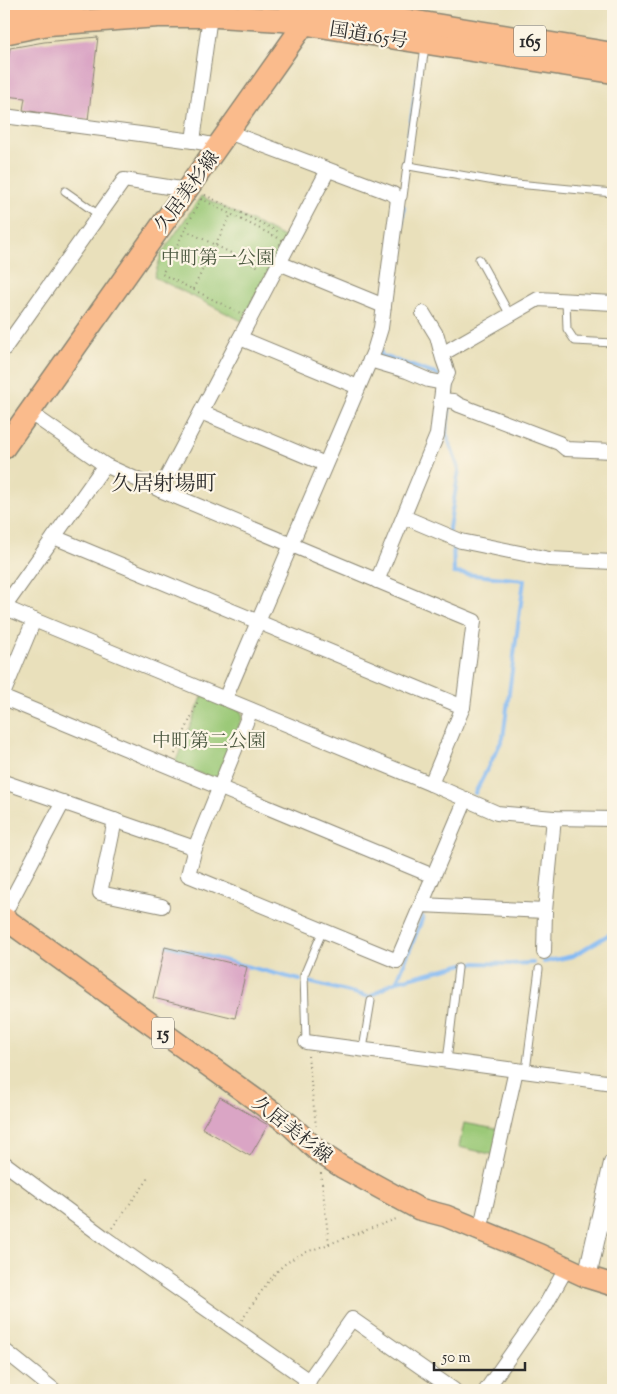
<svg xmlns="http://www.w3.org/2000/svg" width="617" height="1394" font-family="'Sorts Mill Goudy','Noto Serif JP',serif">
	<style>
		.green { fill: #9bc978; stroke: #637a52 }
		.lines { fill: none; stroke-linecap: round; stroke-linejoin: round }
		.stream { stroke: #84baf3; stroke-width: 4 }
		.building { fill: #daa5c5 }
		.service-casing { stroke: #8a8673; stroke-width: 9 }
		.minor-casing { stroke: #8a8673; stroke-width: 16 }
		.tertiary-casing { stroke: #8a8673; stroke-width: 20 }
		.primary-casing { stroke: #8a8673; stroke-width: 24 }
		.trunk-casing { stroke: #8a8673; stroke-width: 25 }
		.path { stroke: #8a8673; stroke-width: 2; stroke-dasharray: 1 4; stroke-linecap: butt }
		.service { stroke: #fff; stroke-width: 7 }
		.minor { stroke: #fff; stroke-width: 14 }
		.tertiary { stroke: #fff; stroke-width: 18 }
		.primary { stroke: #fabb8c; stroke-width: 21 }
		.trunk { stroke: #fabb8c; stroke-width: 22 }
		.labels { text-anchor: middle; stroke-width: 4.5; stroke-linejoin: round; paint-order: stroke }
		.shield { fill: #fcf5e5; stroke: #6a6863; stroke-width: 1 }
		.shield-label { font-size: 18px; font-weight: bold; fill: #2b2b2b }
		.street-label { font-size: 19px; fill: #2b2b2b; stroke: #fcf5e5 }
		.park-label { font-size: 19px; fill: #4d5a42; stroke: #fcf5e5 }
		.quarter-label { font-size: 21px; fill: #2b2b2b; stroke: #fcf5e5 }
	</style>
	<rect width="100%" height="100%" fill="#fcf5e5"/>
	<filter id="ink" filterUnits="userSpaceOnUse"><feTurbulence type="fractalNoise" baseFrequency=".02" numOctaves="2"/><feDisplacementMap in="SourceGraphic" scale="10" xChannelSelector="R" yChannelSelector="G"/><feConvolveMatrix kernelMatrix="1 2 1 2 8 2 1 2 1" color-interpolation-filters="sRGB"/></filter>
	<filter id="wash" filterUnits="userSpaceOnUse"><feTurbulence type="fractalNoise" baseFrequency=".0096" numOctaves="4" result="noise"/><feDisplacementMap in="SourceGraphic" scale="20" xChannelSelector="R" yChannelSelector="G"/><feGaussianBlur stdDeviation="1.12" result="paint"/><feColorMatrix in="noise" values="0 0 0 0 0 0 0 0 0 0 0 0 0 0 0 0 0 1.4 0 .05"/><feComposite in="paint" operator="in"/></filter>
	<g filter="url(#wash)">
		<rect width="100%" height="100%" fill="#e9e0bb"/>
		<g class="green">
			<path d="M201 196 286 238 242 321 154 277 162 253Z"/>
			<path d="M203 695 240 710 243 716 218 776 213 779 175 763Z"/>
			<path d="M464 1123 501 1130 495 1155 459 1147Z"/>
		</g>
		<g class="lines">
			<g class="stream">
				<path d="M405 161 420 60"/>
				<path d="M394 284 404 207"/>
				<path d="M381 352 380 355 438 375"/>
				<path d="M450 397 452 382"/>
				<path d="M449 531V528L459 470 446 433 450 404"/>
				<path d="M453 542 454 573 524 580 503 738 475 793"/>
				<path d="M168 946 300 980"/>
				<path d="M544 962 573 956 613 932"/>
				<path d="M397 981 423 917"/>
				<path d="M309 982 370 997 390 984 397 981 464 964 477 963 509 964 533 963"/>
			</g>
		</g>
		<g id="blocks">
			<g class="building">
				<path d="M98 37 88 120 23 110 25 98 4 96V85L10 48 44 42Z"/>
				<path d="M165 947 247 967 235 1018 153 998Z"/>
				<path d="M220 1097 268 1125 250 1156 202 1128Z"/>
			</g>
		</g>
	</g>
	<g filter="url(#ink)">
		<use href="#blocks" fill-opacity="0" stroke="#8a8673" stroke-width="1"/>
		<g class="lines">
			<defs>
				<g id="service">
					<path d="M409 166 506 183 613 193"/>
					<path d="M65 191 99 215"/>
					<path d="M398 199 403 197 407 166H409L425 46"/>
					<path d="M479 259 510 315"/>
					<path d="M566 300 567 329 575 341 613 343"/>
					<path d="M306 1042 304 975 323 930"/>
					<path d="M363 1049 371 1001"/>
					<path d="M447 1061 458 968"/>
					<path d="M526 1071 539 969"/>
				</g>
				<g id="minor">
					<path d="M4 116 193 141 219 146"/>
					<path d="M193 141 210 16"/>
					<path d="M279 263 384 306"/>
					<path d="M240 338 358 387"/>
					<path d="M4 349 124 180 187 190"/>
					<path d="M442 354 538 299 613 303"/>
					<path d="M370 360 407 371 428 380 443 383"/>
					<path d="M441 400 453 401 459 405 559 443 566 449 613 451"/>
					<path d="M29 412 105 465 160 490 474 621 463 707 431 784"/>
					<path d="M201 412 325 464"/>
					<path d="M160 490 328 170"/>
					<path d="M404 517 461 541 549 559 613 562"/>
					<path d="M54 537 463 707"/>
					<path d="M377 581 437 435 443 383 448 373 443 359 437 336 423 313"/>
					<path d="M4 605 13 611 34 620 431 784 497 813 554 818 613 819"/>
					<path d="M5 606 105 465"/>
					<path d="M4 692 34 620"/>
					<path d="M4 698 433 876"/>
					<path d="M225 699 374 351 381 328 398 199 393 194 228 132"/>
					<path d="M251 710 195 848 188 875 397 961 421 905 545 911 554 818"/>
					<path d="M4 782 195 848"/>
					<path d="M115 820 100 893 162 906"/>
					<path d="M421 905 466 799"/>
					<path d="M4 914 63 802"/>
					<path d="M544 952 545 911"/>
					<path d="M306 1042 613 1083"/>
					<path d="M4 1163 105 1238 309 1381"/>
					<path d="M480 1231 516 1070"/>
					<path d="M4 1350 54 1390"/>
					<path d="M302 1390 352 1319 454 1390"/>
					<path d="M486 1390 545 1306 567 1267"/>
				</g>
				<path id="tertiary" d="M587 1277 613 1163"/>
				<g id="primary">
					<path d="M4 448 314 10"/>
					<path d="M4 918 223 1076 289 1124 319 1152 342 1167 419 1209 446 1216 540 1255 587 1277 613 1285"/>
				</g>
				<g id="trunk">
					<path d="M289 4 380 16 613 54"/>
					<path d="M4 15 74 4"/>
					<path d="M4 33 48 24 158 16H217L282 20 613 72"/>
				</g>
			</defs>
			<use href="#service" class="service-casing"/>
			<use href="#minor" class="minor-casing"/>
			<use href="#tertiary" class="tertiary-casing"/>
			<use href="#primary" class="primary-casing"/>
			<use href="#trunk" class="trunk-casing"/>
			<g class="path">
				<path d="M205 195 281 233"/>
				<path d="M201 199 282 240 244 315 162 274Z"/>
				<path d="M185 230 261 268"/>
				<path d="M193 289 231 214"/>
				<path d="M175 754 198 701"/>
				<path d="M308 1056 316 1126"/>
				<path d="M112 1228 149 1178"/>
				<path d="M329 1244 399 1218"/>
				<path d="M242 1320C253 1304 273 1271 289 1261 301 1253 315 1249 329 1244L321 1173"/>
			</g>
			<use href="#service" class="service"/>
			<use href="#minor" class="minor"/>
			<use href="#tertiary" class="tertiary"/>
			<use href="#primary" class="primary"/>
			<use href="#trunk" class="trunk"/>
		</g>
	</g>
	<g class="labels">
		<g class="shield">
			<rect x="514" y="25.5" width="32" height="31" rx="4"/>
			<rect x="152" y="1017.5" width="22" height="31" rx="4"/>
		</g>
		<g class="shield-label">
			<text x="530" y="47">165</text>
			<text x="163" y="1039">15</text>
		</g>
		<g class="street-label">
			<text transform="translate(369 34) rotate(9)" y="7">国道165号</text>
			<text transform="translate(186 191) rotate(-54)" y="7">久居美杉線</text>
			<text transform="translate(293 1129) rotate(38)" y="7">久居美杉線</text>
		</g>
		<g class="park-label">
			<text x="218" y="264">中町第一公園</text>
			<text x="209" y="747">中町第二公園</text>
		</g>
		<g class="quarter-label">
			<text x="164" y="490">久居射場町</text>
		</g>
	</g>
	<rect width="617" height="1394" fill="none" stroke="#fcf5e5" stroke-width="20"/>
	<path d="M434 1362v8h91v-8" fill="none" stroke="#2b2b2b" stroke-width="2.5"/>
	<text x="442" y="1362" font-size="15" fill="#2b2b2b" stroke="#fcf5e5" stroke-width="4" paint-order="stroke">50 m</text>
</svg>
